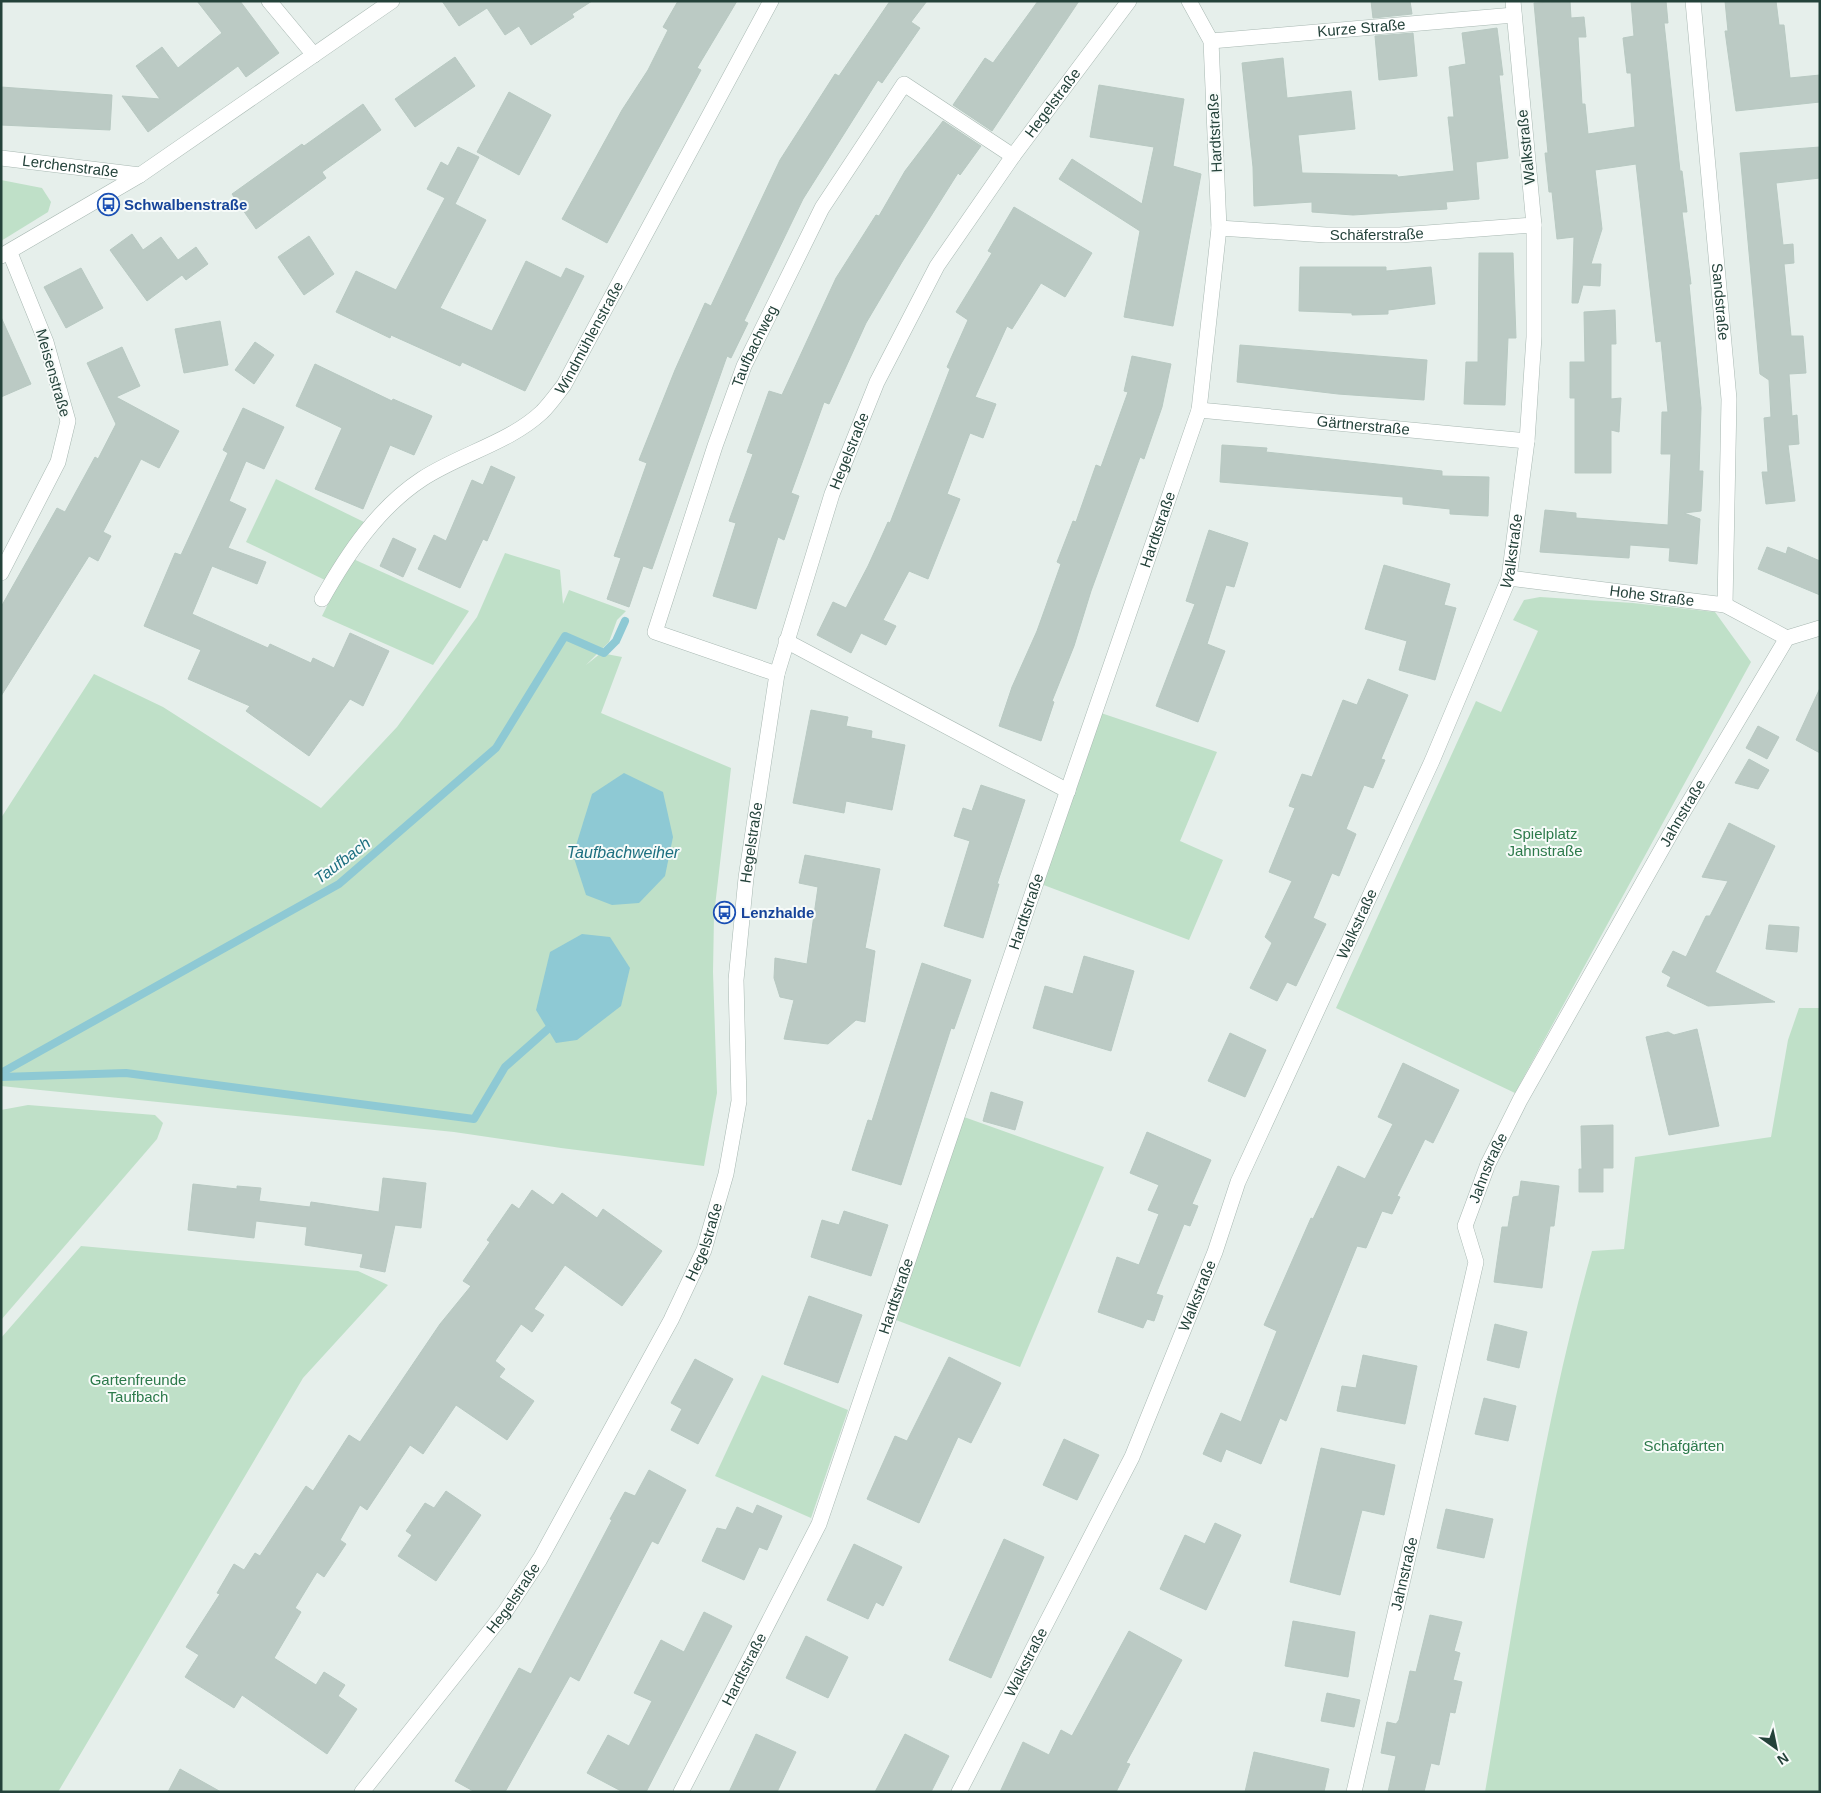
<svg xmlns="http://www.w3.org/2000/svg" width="1821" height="1793" font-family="Arial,sans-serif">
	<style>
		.green { fill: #bfe0c8 }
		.water { fill: #8ec9d4 }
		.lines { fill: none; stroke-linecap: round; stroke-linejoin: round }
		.stream { stroke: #8ec9d4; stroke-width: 8 }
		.building { fill: #bbcac4; stroke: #b8c9c2 }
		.minor-casing { stroke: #a8b8b2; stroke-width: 16 }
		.tertiary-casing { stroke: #a8b8b2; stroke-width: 16 }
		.minor { stroke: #fff; stroke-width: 15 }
		.tertiary { stroke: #fff; stroke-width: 15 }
		.labels { text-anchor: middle; stroke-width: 4; stroke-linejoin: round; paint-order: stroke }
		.street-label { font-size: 15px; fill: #24423a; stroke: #f7fbf9 }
		.transit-label { font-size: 15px; font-weight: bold; fill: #164399; stroke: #f7fbf9; text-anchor: start }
		.park-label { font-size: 15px; fill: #2d7a4b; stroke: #f7fbf9 }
		.water-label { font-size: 16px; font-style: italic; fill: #1c6f80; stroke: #f7fbf9 }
	</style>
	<rect width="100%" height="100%" fill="#e6efeb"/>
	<g class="green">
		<path d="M1 180 42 188 51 202 48 212 1 241Z"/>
		<path d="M276 479 364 522 327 581 246 542Z"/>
		<path d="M505 553 560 570 563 604 569 590 626 611 617 620 609 642 586 665 601 653 622 657 601 713 731 768 714 915 713 972 717 1093 704 1166 561 1148 454 1132 1 1086V818L94 674 163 707 321 808 397 727 477 617Z"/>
		<path d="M351 558 469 611 433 665 322 616Z"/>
		<path d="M1540 597 1633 603 1715 612 1751 662 1515 1093 1336 1008 1476 701 1501 712 1538 631 1513 620 1524 600Z"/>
		<path d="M1101 713 1217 752 1180 841 1223 860 1189 940 1041 884Z"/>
		<path d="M1799 1008H1820V1792H1485C1516 1611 1542 1428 1592 1251L1624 1249 1635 1157 1771 1137 1788 1040Z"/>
		<path d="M28 1105 155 1115 163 1123 157 1139 1 1320V1110Z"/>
		<path d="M964 1117 1104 1167 1020 1367 896 1320Z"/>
		<path d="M81 1246 358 1271 388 1285 303 1378 58 1792H1V1338Z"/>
		<path d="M762 1375 848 1410 811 1518 715 1476Z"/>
	</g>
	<g class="water">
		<path d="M624 773 663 792 673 837 665 876 639 903 612 905 586 895 573 855 592 794Z"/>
		<path d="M582 934 610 937 630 968 621 1006 577 1040 556 1043 536 1010 550 952Z"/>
	</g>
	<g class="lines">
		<g class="stream">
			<path d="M1 1073 339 884 496 748 565 636 604 653 616 641 625 621"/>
			<path d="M1 1077 126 1073 474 1119 505 1067 548 1029"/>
		</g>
	</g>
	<g class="building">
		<path d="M197 1H240L279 53 246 77 238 66 148 132 122 96 160 99 136 66 162 47 178 68 222 33Z"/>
		<path d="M442 1H592L572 14 574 17 531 45 519 26 505 35 487 8 459 26Z"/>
		<path d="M678 1H737L697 68 701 70 607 243 562 219 622 110 648 70 668 30 663 27Z"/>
		<path d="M890 1H927L911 22 920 28 882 83 878 80 803 199 744 321 748 323 731 358 727 356 652 569 643 566 629 607 607 599 621 558 614 556 647 463 639 460 675 370 705 303 711 306 780 160 835 74 839 76Z"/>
		<path d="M1038 1H1079L992 131 953 105 985 58 993 63Z"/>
		<path d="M1371 1H1410L1412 14 1373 18Z"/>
		<path d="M1570 1 1571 18 1584 17 1586 37H1578L1582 104H1585L1588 134 1635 127 1631 73H1627L1623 38 1634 36 1631 1H1666L1668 23H1664L1680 171H1682L1687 212H1682L1691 284H1689L1701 408 1699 471H1703L1701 511 1684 513 1700 519 1697 564 1669 561 1670 548 1630 545 1629 558 1540 552 1545 510 1576 513V518L1668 525 1671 454H1661L1662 412H1668L1661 341 1656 342 1636 164 1595 170 1602 229 1591 264H1601L1600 286 1583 285 1578 303H1572L1574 237 1557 239 1552 192H1549L1545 153H1548L1534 3Z"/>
		<path d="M1725 1H1776L1779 25H1784L1790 78 1820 75V102L1736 111 1725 31H1728Z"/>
		<path d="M1497 28 1503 75H1499L1508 158 1476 162 1479 199 1446 202 1447 209 1353 215 1312 212V202L1254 206 1253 167 1242 63 1283 58 1287 98 1351 91 1355 129 1298 135 1302 173 1397 175 1398 177 1454 171 1448 117H1454L1449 67 1466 64 1462 33Z"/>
		<path d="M1413 33 1417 76 1379 80 1375 36Z"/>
		<path d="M455 57 475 86 415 127 395 99Z"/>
		<path d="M1099 85 1184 99 1173 166 1201 174 1173 326 1124 317 1140 231 1059 179 1072 159 1142 204 1154 147 1090 137Z"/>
		<path d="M1 87 112 95 110 130 1 125Z"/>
		<path d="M509 92 551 115 519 175 477 152Z"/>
		<path d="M363 104 381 130 322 172 326 178 256 229 232 194 302 144 304 146Z"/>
		<path d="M943 121 981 146 960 175 958 173 902 262 866 323 829 404 824 402 791 493 799 496 784 540 778 537 756 609 713 596 736 523 729 521 753 454 747 452 769 391 782 395 836 278 876 215 879 216 905 171Z"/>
		<path d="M458 147 479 157 455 204 486 220 440 308 492 331 526 261 561 278 566 268 584 276 525 391 462 362 460 366 391 335 390 338 336 312 356 271 396 290 445 198 427 189 441 162 448 166Z"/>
		<path d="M1820 147V178L1776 183 1783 245 1793 244 1794 263 1784 264 1791 336H1803L1806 373 1789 374 1792 416 1797 415 1799 444 1788 445 1795 501 1766 504 1762 472H1768L1764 418 1771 417 1769 380 1760 374 1740 153Z"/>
		<path d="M1014 207 1092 253 1065 297 1041 283 1012 329 1007 326 975 397 996 404 983 438 970 433 947 494 960 499 928 579 909 571 883 620 896 626 886 645 861 633 851 653 817 635 833 602 846 608 868 566 888 522 890 523 950 369 947 367 968 320 956 312 992 253 988 251Z"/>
		<path d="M132 234 143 250 161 237 178 260 196 247 208 264 186 280 182 275 147 301 110 250Z"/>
		<path d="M309 236 334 274 304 295 278 257Z"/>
		<path d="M1479 253H1513L1516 338H1508L1505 405 1464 404 1466 362H1478Z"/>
		<path d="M1300 267H1386V271L1431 267 1435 304 1388 310V314L1352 315V313L1299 311Z"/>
		<path d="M81 268 103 308 66 328 44 287Z"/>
		<path d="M1615 310 1616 344H1611V399L1621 398 1619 432 1611 430V473H1575V398H1570V362H1585L1584 312Z"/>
		<path d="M1 317 31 384 1 397Z"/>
		<path d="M220 321 228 365 184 373 175 329Z"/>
		<path d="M255 342 274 355 254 384 235 370Z"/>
		<path d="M1240 345 1427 360 1424 400 1338 394 1237 382Z"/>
		<path d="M122 347 140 386 116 397 179 431 159 468 141 459 103 532 111 536 98 561 89 556 1 696V607L57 508 65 512 95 457 98 459 116 424 87 363Z"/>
		<path d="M1132 356 1171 364 1162 407 1144 459 1140 457 1091 591 1074 646 1052 701 1054 702 1041 741 999 726 1012 687 1037 631 1061 564 1057 562 1073 521 1076 522 1096 465 1101 467 1128 392 1124 391Z"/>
		<path d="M315 364 392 401 393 399 432 416 414 455 390 445 363 509 315 489 342 428 296 406Z"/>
		<path d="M243 408 284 427 264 469 246 461 229 501 246 509 228 548 266 562 257 584 212 566 192 614 268 648 270 644 311 663 313 658 334 668 350 633 389 651 363 706 350 699 309 756 246 711 250 706 188 679 201 650 144 626 175 553 181 555 228 453 223 450Z"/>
		<path d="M1222 445 1267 448 1266 452 1442 471V476L1489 477 1488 516 1450 514V509L1403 504V497L1220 482Z"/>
		<path d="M491 466 515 477 487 541 483 539 460 588 418 569 434 535 446 541 472 480 483 485Z"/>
		<path d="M1209 530 1248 543 1234 587 1226 585 1207 644 1225 651 1198 722 1156 706 1195 604 1186 601Z"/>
		<path d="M393 538 416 549 403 577 380 566Z"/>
		<path d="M1767 547 1786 554 1788 547 1820 561V595L1758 569Z"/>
		<path d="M1384 565 1450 584 1444 605 1456 608 1435 680 1399 670 1407 641 1365 629Z"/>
		<path d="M1368 679 1408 695 1381 759 1385 760 1373 788 1364 785 1346 829 1356 834 1339 876 1332 873 1313 918 1326 924 1296 986 1287 982 1277 1001 1250 988 1272 943 1265 937 1292 881 1269 872 1295 808 1289 806 1302 774 1312 777 1343 700 1357 705Z"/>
		<path d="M1820 688V753L1796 740Z"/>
		<path d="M811 710 848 717 846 726 872 731 871 738 905 745 892 810 846 801 844 813 793 803Z"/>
		<path d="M1758 726 1779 737 1767 759 1746 748Z"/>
		<path d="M1749 759 1769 770 1758 789 1735 783Z"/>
		<path d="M981 785 1025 800 997 884H999L983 938 944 926 970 841 954 836 963 808 972 811Z"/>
		<path d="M1729 823 1775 846 1715 972 1775 1002 1708 1006 1667 986 1671 977 1662 972 1673 951 1686 957 1706 916H1710L1728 881 1702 877Z"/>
		<path d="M805 855 880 869 865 948 875 951 865 1022 856 1020 828 1044 784 1039 794 1000 780 997 774 978 775 958 807 964 818 887 799 883Z"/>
		<path d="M1769 925 1799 927 1797 952 1766 949Z"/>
		<path d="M1084 956 1134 971 1111 1051 1033 1028 1045 986 1073 994Z"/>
		<path d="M922 963 971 980 954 1029 951 1028 901 1185 852 1170 868 1120 872 1121Z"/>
		<path d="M1697 1029 1719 1126 1669 1135 1646 1037 1668 1032 1674 1035Z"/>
		<path d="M1230 1033 1266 1050 1245 1097 1208 1081Z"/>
		<path d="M1403 1063 1459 1090 1433 1143 1425 1139 1397 1196 1400 1197 1392 1214 1382 1211 1366 1248 1357 1246 1286 1421 1280 1418 1261 1464 1226 1449 1221 1462 1203 1454 1221 1413 1241 1422 1277 1331 1264 1325 1311 1218 1313 1219 1338 1166 1365 1179 1393 1124 1378 1117Z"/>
		<path d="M991 1092 1023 1102 1015 1130 983 1121Z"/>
		<path d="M1613 1125V1168H1603V1192H1579V1169H1582L1581 1126Z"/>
		<path d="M1147 1132 1211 1160 1192 1204 1198 1206 1190 1226 1184 1224 1156 1294 1163 1296 1154 1321 1147 1319 1143 1328 1098 1312 1117 1257 1139 1265 1159 1214 1148 1210 1159 1185 1130 1173Z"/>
		<path d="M383 1178 426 1183 421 1228 395 1225 385 1272 360 1267 363 1254 305 1245 307 1227 256 1221 254 1238 188 1230 193 1184 237 1189V1186L261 1188 259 1201 310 1207 311 1202 379 1212Z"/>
		<path d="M1521 1181 1559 1186 1554 1226H1550L1542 1288 1494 1282 1502 1227H1508L1513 1197 1519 1196Z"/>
		<path d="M532 1190 553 1205 562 1193 597 1218 603 1209 662 1251 622 1306 565 1265 534 1309 544 1315 532 1332 521 1324 495 1361 505 1369 499 1377 534 1401 507 1440 456 1405 423 1454 410 1445 367 1510 360 1505 340 1540 346 1544 324 1577 317 1572 295 1608 301 1612 274 1658 316 1685 324 1672 345 1685 338 1696 357 1709 327 1754 242 1695 234 1708 185 1677 199 1655 186 1647 220 1594 217 1593 234 1564 244 1570 255 1553 260 1556 306 1486 313 1491 349 1435 360 1442 440 1324 471 1286 463 1281 490 1242 487 1240 512 1204 519 1209Z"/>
		<path d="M844 1211 888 1225 871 1276 811 1257 822 1220 839 1225Z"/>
		<path d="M809 1296 862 1315 838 1383 784 1364Z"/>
		<path d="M1495 1324 1527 1332 1519 1368 1487 1360Z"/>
		<path d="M1363 1355 1417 1366 1405 1424 1337 1411 1342 1386 1356 1388Z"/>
		<path d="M949 1357 1001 1383 971 1443 958 1437 919 1523 867 1499 895 1436 907 1441Z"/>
		<path d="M695 1359 733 1379 698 1444 671 1430 682 1409 671 1403Z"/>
		<path d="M1484 1398 1516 1406 1508 1441 1475 1434Z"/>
		<path d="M1064 1439 1099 1455 1077 1500 1043 1485Z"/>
		<path d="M1321 1448 1395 1465 1384 1515 1362 1510 1340 1595 1290 1582Z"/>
		<path d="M649 1470 686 1490 658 1544 652 1541 579 1681 570 1676 505 1792H475L455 1781 519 1668 531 1674 612 1520 610 1519 625 1492 635 1496Z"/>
		<path d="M446 1491 481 1515 436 1581 398 1556 412 1535 406 1531 425 1503 434 1508Z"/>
		<path d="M757 1505 782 1516 767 1550 759 1547 744 1580 702 1561 717 1528 726 1530 737 1507 753 1514Z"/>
		<path d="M1446 1509 1493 1519 1484 1558 1437 1548Z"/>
		<path d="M1215 1523 1241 1535 1206 1610 1160 1589 1185 1535 1205 1544Z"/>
		<path d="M1004 1539 1044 1557 991 1678 949 1660Z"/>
		<path d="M854 1544 902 1567 883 1606 876 1602 868 1619 827 1600Z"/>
		<path d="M704 1612 732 1626 646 1792H623L587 1773 608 1735 629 1746 652 1701 634 1693 661 1640 684 1652Z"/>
		<path d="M1430 1615 1462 1622 1454 1651 1460 1653 1453 1680 1462 1682 1455 1713 1450 1712 1439 1765 1431 1763 1424 1792H1388L1396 1756 1381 1753 1387 1722 1396 1724 1399 1720 1410 1671 1416 1672Z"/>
		<path d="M1293 1621 1355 1632 1348 1677 1285 1666Z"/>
		<path d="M1129 1631 1182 1660 1126 1763 1130 1764 1116 1792H1000L1023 1742 1049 1755 1061 1730 1072 1736Z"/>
		<path d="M806 1636 848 1657 828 1698 786 1678Z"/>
		<path d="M1327 1693 1360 1700 1354 1727 1321 1721Z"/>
		<path d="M756 1734 796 1752 777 1792H729Z"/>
		<path d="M905 1734 949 1756 931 1792H875Z"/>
		<path d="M1254 1752 1329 1769 1324 1792H1245Z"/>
		<path d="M180 1769 221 1792H168Z"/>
	</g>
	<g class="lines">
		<defs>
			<g id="minor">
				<path d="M269 1 314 55"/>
				<path id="s1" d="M1693 1 1729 399 1725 605"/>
				<path id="s2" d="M1211 41 1514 15"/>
				<path id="s3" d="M1 158 140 175"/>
				<path id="s4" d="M1219 228 1326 235H1400L1534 225"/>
				<path d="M1 256 140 175 392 1"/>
				<path id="s5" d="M1199 410 1527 441"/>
				<path d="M1 573 58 462 68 421 46 342 10 253"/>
				<path id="s6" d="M1509 578 1725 605 1787 638"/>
				<path id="s7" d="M322 599C348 553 378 508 422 479 460 454 509 443 542 412 550 404 557 394 564 385L771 1"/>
				<path d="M786 641 1068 791"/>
				<path id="s8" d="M777 674 655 632 715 446 744 366 822 208 904 84 1013 156"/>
				<path id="s9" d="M681 1792 819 1524 1040 871 1199 410 1219 228 1211 41 1189 1"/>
				<path id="s10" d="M959 1792 1132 1457 1215 1252 1238 1182 1432 761 1509 578 1527 441 1534 337V225L1513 1"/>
				<path id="s11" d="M1354 1792 1476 1262 1465 1226 1488 1164 1520 1100 1676 824 1787 638 1820 628"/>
			</g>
			<g id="tertiary">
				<path id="s12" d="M362 1792 505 1612 540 1559 671 1320 704 1250 726 1174 739 1101 736 980 746 878 777 674 832 494 877 382 937 266 1013 156 1129 1"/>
			</g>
		</defs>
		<use href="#minor" class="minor-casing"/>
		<use href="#tertiary" class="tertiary-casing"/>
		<use href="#minor" class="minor"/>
		<use href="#tertiary" class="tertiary"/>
	</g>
	<defs>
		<symbol id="bus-ring" viewBox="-11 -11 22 22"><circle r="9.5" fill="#f7fbf9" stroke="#1a4fb4" stroke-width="1.5"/><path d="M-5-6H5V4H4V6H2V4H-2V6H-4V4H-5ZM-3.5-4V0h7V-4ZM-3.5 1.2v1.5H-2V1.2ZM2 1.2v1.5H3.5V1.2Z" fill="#1a4fb4"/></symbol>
	</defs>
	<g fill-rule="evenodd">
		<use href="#bus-ring" x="96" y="192" width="25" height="25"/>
		<use href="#bus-ring" x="712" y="900" width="25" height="25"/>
	</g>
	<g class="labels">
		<g class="street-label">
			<text dy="5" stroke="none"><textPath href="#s2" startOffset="151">Kurze Straße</textPath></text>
			<text dy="5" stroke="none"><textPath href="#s12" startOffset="1866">Hegelstraße</textPath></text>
			<text transform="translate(1215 133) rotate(-93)" y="5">Hardtstraße</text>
			<text transform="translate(1526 147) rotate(-96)" y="5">Walkstraße</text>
			<text dy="5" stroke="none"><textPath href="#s3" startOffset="70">Lerchenstraße</textPath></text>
			<text dy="5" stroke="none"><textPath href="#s4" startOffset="158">Schäferstraße</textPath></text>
			<text dy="5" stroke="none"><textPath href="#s1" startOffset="302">Sandstraße</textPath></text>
			<text dy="5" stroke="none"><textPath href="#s7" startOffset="384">Windmühlenstraße</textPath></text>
			<text dy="5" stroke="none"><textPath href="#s8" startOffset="432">Taufbachweg</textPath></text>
			<text transform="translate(53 373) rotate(74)" y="5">Meisenstraße</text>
			<text dy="5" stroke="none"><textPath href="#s5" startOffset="165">Gärtnerstraße</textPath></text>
			<text dy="5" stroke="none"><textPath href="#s12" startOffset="1461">Hegelstraße</textPath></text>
			<text dy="5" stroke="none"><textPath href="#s9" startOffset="1352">Hardtstraße</textPath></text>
			<text dy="5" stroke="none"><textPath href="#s10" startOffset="1361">Walkstraße</textPath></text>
			<text dy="5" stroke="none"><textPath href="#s6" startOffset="144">Hohe Straße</textPath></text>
			<text dy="5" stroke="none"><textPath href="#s11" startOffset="1049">Jahnstraße</textPath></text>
			<text dy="5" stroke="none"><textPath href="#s12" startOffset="1056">Hegelstraße</textPath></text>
			<text dy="5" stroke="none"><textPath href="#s9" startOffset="948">Hardtstraße</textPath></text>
			<text dy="5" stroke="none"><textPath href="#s10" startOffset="956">Walkstraße</textPath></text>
			<text dy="5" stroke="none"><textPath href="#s11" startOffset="644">Jahnstraße</textPath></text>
			<text dy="5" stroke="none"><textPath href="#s12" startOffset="651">Hegelstraße</textPath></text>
			<text dy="5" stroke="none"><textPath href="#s10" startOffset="551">Walkstraße</textPath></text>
			<text dy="5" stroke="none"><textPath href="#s9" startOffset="542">Hardtstraße</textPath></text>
			<text dy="5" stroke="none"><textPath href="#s11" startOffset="224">Jahnstraße</textPath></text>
			<text dy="5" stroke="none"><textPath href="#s12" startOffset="246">Hegelstraße</textPath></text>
			<text dy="5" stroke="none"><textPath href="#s10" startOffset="146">Walkstraße</textPath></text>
			<text dy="5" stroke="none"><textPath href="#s9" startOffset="138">Hardtstraße</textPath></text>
		</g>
		<g class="transit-label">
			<text x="124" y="210">Schwalbenstraße</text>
			<text x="741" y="918">Lenzhalde</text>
		</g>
		<g class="park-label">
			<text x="1545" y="839">Spielplatz<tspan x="1545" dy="17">Jahnstraße</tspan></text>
			<text x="138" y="1385">Gartenfreunde<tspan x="138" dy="17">Taufbach</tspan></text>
			<text x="1684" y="1451">Schafgärten</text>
		</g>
		<g class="water-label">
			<text x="623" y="858">Taufbachweiher</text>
			<text transform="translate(342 860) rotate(-37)" y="6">Taufbach</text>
		</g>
	</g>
	<rect width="1821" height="1793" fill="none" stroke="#24423a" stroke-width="5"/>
	<g transform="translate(1776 1748) rotate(147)" stroke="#f7fbf9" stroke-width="4" paint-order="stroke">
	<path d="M0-4L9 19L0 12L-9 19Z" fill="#24423a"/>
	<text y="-8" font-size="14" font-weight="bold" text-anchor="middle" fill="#24423a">N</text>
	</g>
</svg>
